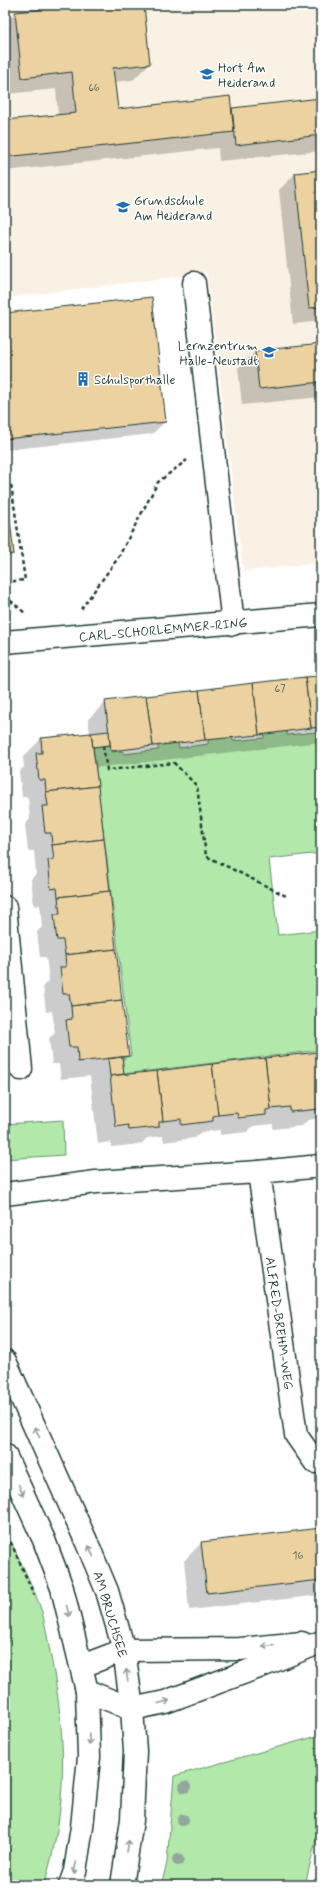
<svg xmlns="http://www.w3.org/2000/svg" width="326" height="1890" font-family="Mynerve,sans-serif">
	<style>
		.built { fill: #f9f1e3 }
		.green { fill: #b2e8aa; stroke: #68926f }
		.shadow { fill: #0003 }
		.building { fill: #ecd1a1; stroke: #1f3d34 }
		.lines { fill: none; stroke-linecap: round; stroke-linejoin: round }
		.minor-casing { stroke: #1f3d34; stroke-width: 25 }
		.path { stroke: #1f3d34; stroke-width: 2.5; stroke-dasharray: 4 3; stroke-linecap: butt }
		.minor { stroke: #fff; stroke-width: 22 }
		.tree { fill: #94a79d }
		.oneway { stroke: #8f9e9a }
		.labels { text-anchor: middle; stroke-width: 3; stroke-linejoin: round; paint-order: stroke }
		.number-label { font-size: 11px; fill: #52624f }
		.poi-label { font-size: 13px; fill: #1f3d34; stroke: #fff; text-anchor: start }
		.street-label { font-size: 13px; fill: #1f3d34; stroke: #fff }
	</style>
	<rect width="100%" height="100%" fill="#fff"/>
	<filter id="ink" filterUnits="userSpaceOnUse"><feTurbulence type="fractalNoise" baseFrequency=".025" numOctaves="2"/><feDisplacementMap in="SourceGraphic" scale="8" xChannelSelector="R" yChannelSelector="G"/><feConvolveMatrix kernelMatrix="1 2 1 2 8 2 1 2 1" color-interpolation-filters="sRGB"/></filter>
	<g filter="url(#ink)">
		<path class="built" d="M5 5H321V563L243 571 207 273 5 298Z"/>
		<g class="green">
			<path d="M316 726H321V853L269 859 278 935 321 930V1050L124 1074 122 1057 131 1056 93 747 110 745 111 752 122 751 124 754 158 750V744L178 742 179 748 208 744V738L232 735 233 741 264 738V732L286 730 287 735 317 732Z"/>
			<path d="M63 1120 64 1155 5 1159V1124Z"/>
			<path d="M5 1529C17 1555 33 1585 42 1612 46 1627 48 1642 51 1657 67 1737 68 1807 44 1885H5Z"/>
			<path d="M321 1735 320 1824 305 1885H161L167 1863 174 1776Z"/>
		</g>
		<g class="shadow">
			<path d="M91 5H143L149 64 133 80 114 82 117 110 231 109 321 99V151L219 161 218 148 5 171V121L58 116 56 89 6 94 5 24 15 13Z"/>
			<path d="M321 171V321L293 324 279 190 295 174Z"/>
			<path d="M5 314 165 422 152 434 5 450Z"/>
			<path d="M321 345V397L242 405 238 368 255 352Z"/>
			<path d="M5 504 13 553 5 561Z"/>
			<path d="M321 677V742L94 768 128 1056 122 1062 123 1075 321 1052V1118L308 1120 302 1126 273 1129V1124L253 1126 247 1132 220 1135V1130L201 1132 195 1138 164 1142 163 1136 147 1138 141 1144 111 1147V1142L98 1144 90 1076 61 1079 59 1064H52L49 1038 55 1033 52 1011 46 1012 43 986 49 980 46 957H40L37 932 42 927 40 905 34 906 31 879 36 874 34 851H28L25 825 30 819 28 797H22L19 772 24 767 23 757 41 739 90 734 88 719 106 702Z"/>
			<path d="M321 1529V1595L189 1610 184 1561 201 1543Z"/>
		</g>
		<g class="building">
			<path d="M84 5H144L150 64 113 68 118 109 230 96 234 132 5 157V120L76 113 72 72 22 78 15 12Z"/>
			<path d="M321 98V135L236 145 232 108Z"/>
			<path d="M321 170V307L309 308 295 173Z"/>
			<path d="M152 297 166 422 5 439V313Z"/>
			<path d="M321 344V382L259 389 255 351Z"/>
			<path d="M5 503H8L14 554 5 555Z"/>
			<path d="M321 676V727L311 728 305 677Z"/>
			<path d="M305 677 311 728 259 735 253 683Z"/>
			<path d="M253 683 259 735 205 740 199 690Z"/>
			<path d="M199 690 205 740 153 746 146 696Z"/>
			<path d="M146 696 153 746 111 751 105 701Z"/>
			<path d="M109 731 110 745 93 747 91 733Z"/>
			<path d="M91 733 98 786 46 792 45 780H39L36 753H42L41 738Z"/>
			<path d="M98 786 104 839 52 845 51 833H45L42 806H48L46 792Z"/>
			<path d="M104 839 110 891 58 897 57 888 51 889 48 860 54 859 52 845Z"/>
			<path d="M110 891 116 949 65 955 63 940H57L56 933 54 914H60L58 897Z"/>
			<path d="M116 949 122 1000 71 1006 69 994H63L60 967H66L65 955Z"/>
			<path d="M122 1000 129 1056 78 1062 77 1047H69L66 1020 72 1019 71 1006Z"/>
			<path d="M319 1052 321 1066 320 1109 290 1112V1107L271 1109 265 1058Z"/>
			<path d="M122 1057 124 1074 110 1076 108 1059Z"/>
			<path d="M265 1058 271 1109 266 1110V1115L256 1116 238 1118 237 1113 218 1115 212 1064Z"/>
			<path d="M212 1064 218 1115 213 1116V1121L181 1125V1119L163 1121 157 1071Z"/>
			<path d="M157 1071 163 1121 159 1122V1127L129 1130 128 1125 116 1127 110 1076Z"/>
			<path d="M321 1528V1580L207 1593 201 1542Z"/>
		</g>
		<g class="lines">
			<defs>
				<g id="minor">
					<path d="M194 283 233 624"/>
					<path d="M5 642 321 615"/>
					<path d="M5 907 21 1069"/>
					<path d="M259 1172 296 1435 315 1462H321"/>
					<path d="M5 1194 96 1182 259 1172 321 1166"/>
					<path d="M5 1361 87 1543 107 1591 124 1650 132 1709 135 1751 132 1820 122 1885"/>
					<path d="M5 1455 44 1540 62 1588 87 1691 89 1757 82 1827 75 1871 70 1885"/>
					<path d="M82 1666 124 1650 240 1649 302 1643"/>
					<path d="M87 1691 132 1709 165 1702 259 1667 321 1642"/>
				</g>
			</defs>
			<use href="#minor" class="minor-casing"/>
			<g class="path">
				<path d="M5 485 11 484 25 580 5 582"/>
				<path d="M5 596 25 613"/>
				<path d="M81 609 118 558 158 482 187 460"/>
				<path d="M103 746 107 770 174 763 197 786 206 856 286 896"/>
				<path d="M5 1529 34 1595"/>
			</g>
			<use href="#minor" class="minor"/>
		</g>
		<g class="tree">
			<circle cx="185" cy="1787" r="6"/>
			<circle cx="183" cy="1820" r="6"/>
			<circle cx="178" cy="1860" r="6"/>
		</g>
		<defs><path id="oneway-shaft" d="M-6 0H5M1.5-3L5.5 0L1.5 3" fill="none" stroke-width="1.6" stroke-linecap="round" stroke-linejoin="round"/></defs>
		<g class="oneway">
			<use href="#oneway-shaft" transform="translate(37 1432) rotate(-114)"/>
			<use href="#oneway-shaft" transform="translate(21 1490) rotate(66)"/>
			<use href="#oneway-shaft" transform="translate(91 1551) rotate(-112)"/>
			<use href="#oneway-shaft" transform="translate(68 1611) rotate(75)"/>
			<use href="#oneway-shaft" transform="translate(268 1646) rotate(175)"/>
			<use href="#oneway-shaft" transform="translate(127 1675) rotate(-98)"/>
			<use href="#oneway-shaft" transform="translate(164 1702) rotate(-15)"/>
			<use href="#oneway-shaft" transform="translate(89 1739) rotate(88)"/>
			<use href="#oneway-shaft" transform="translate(128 1846) rotate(-81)"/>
			<use href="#oneway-shaft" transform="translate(75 1868) rotate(102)"/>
		</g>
	</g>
	<defs>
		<symbol id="school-bare" viewBox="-9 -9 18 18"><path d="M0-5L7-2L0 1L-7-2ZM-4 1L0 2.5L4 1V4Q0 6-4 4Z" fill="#1f6fb2" stroke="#fff" stroke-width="2.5" paint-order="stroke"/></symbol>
		<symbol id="building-bare" viewBox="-9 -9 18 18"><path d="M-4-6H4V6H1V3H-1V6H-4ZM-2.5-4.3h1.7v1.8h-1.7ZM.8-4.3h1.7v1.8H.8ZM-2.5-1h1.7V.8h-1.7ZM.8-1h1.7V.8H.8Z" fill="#1f6fb2" stroke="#fff" stroke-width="2.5" paint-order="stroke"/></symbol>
	</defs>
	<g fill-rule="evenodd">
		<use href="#school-bare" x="197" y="64" width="20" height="20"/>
		<use href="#school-bare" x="113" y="197" width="20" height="20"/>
		<use href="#school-bare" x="259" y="342" width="20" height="20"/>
		<use href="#building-bare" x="73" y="369" width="20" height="20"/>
	</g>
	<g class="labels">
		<g class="number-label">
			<text x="94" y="91">66</text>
			<text x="280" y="692">67</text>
			<text x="298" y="1559">16</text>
		</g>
		<g class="poi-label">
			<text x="218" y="72">Hort Am<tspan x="218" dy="15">Heiderand</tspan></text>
			<text x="134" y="205">Grundschule<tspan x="134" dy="15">Am Heiderand</tspan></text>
			<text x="258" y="350" text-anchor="end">Lernzentrum<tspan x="258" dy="15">Halle-Neustadt</tspan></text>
			<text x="94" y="384">Schulsporthalle</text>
		</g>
		<g class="street-label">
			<text transform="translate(163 629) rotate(-5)" y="5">CARL-SCHORLEMMER-RING</text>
			<text transform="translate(280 1323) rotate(82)" y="5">ALFRED-BREHM-WEG</text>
			<text transform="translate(111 1614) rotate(73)" y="5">AM BRUCHSEE</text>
		</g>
	</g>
	<rect width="326" height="1890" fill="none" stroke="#fff" stroke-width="20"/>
	<rect x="10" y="10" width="306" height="1870" fill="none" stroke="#1f3d34" stroke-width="1.5" filter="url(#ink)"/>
</svg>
